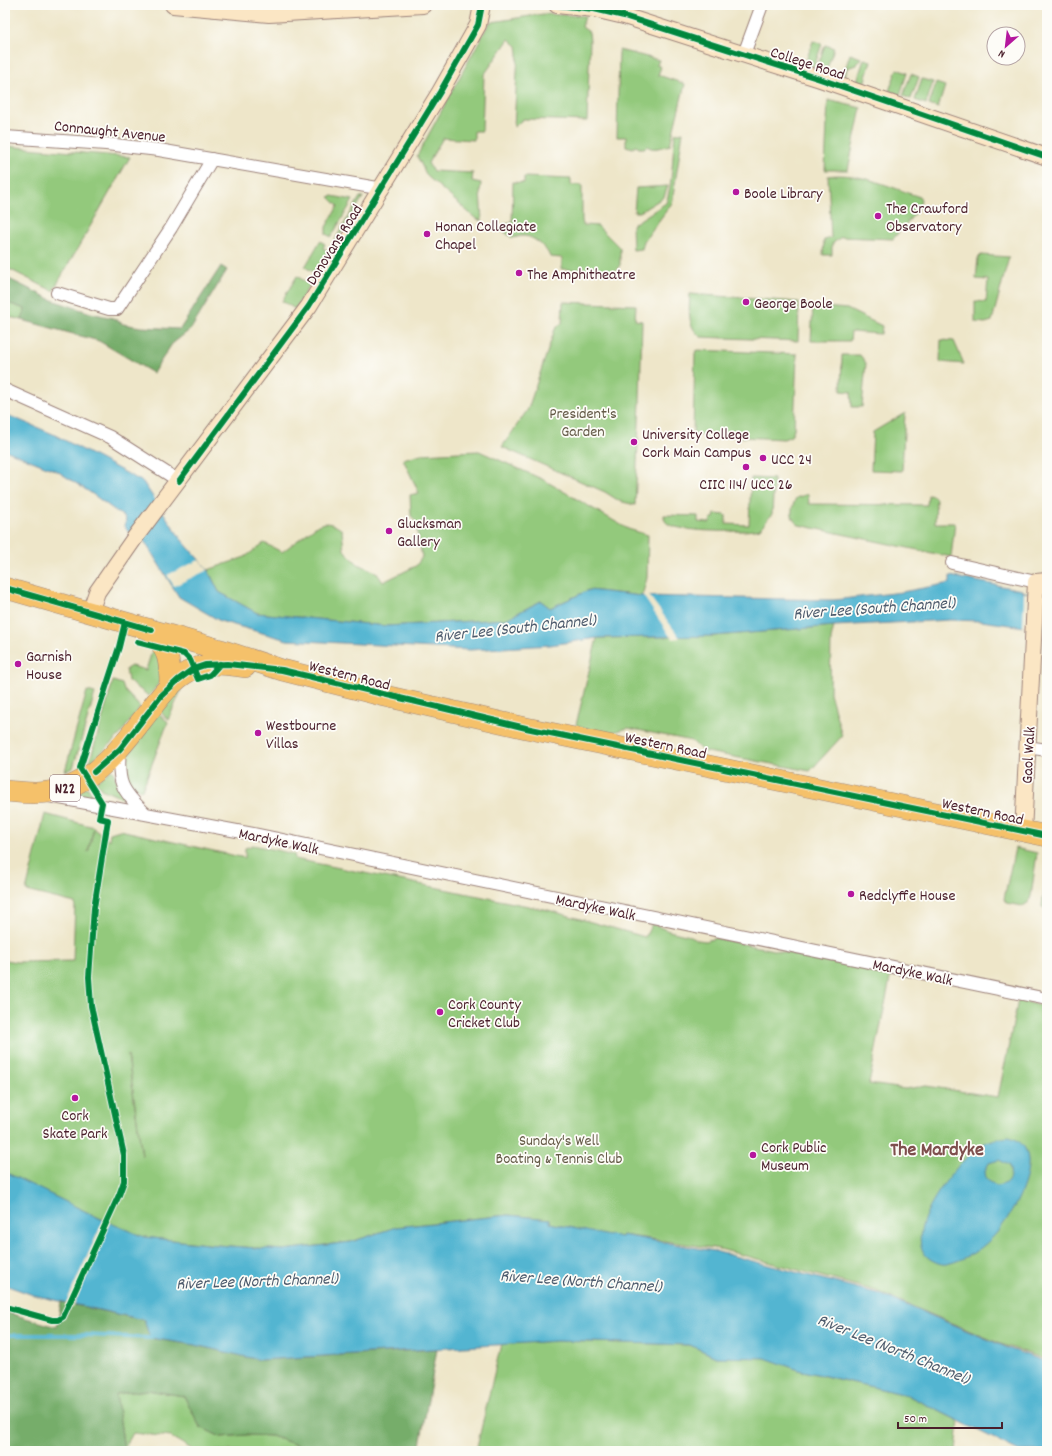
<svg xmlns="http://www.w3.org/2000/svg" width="1052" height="1456" viewBox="0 0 1052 1456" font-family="Dekko,sans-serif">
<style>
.green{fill:#93c97b;stroke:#6e7453;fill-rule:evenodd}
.forest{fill:#76ad6b;stroke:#60664b}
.water{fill:#52b5d1;stroke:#4e6a7e;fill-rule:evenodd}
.pier{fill:#eee6c9}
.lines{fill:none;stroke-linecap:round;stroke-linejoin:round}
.stream{stroke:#52b5d1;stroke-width:4}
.street-casing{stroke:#9c827a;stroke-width:14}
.secondary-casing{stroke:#9c827a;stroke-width:18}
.highway-casing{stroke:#9c827a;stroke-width:22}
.street{stroke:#fff;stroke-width:12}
.secondary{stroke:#fbe6c4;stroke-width:16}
.highway{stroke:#f5c16b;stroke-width:21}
.cycleway-casing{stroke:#fdfcf7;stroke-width:8}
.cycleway{stroke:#00873e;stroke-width:6}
.poi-dot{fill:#b5179e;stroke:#fdfcf7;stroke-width:1.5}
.labels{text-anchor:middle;stroke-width:3.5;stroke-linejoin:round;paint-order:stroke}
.shield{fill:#fdfcf7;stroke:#806168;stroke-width:1}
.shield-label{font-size:15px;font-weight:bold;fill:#4a1f2b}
.street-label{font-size:16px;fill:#4a1f2b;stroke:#fdfcf7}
.poi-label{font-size:16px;fill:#4a1f2b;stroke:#fdfcf7;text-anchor:start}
.park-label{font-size:16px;fill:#645a47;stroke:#fdfcf7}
.water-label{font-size:17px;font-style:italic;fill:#4d5b6d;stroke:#fdfcf7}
.district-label{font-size:20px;font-weight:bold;fill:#7e4f4d;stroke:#fdfcf7}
</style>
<rect width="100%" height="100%" fill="#fdfcf7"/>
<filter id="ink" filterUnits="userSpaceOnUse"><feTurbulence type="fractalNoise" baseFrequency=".025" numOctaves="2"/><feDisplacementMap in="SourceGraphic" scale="8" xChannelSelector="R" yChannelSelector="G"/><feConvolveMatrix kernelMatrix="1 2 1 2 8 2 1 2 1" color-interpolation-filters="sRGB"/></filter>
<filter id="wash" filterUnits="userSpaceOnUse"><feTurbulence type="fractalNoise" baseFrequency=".012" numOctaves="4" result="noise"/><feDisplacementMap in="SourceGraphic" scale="16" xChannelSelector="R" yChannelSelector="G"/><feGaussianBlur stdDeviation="0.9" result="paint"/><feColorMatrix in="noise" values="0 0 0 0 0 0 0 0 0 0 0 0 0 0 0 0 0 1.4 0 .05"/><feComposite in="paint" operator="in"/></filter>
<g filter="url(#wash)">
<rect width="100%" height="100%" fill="#eee6c9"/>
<path class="green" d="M543 14 585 16 582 27 589 32 590 41 587 121 523 119 514 127 518 53 517 46 509 39 484 75 482 131H474V140L443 138 428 163 433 171 473 173 472 181 481 183 480 191 482 221 475 218 427 176 417 156 488 25 492 22Z
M813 41 822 44 814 67 805 64Z
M825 45 834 48 826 71 817 68Z
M619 50 659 60 657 65 661 67 658 75 685 84 670 145C663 147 653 151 647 146L644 148H639L636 146 633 148 626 146V137H617Z
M850 54 861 58 856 65 847 68 845 77 843 76Z
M864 59 871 61 864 84 857 81Z
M897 69 907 73 900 95 889 91Z
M911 74 919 77 911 99 903 96Z
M922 79 933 82 926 104 915 100Z
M936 83 945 86 938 108 929 105Z
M828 100 861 108 848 170H825Z
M683 132 672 203 644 241 642 249 633 250 632 225 666 203C673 181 672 158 675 134Z
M5 146 130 157 53 291 5 267Z
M828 176C858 171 892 188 920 197L921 201 917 211 893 239 841 237 832 244V255H823L824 240 831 238Z
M524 177 571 179V185H582V220L583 225 598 226 620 248V265L615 272 562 269V258L550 257C547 248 533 235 522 236 519 236 516 238 512 238L501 229 505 224 512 223 513 182 524 183Z
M668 186 664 197 640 212H634L636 188Z
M332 196 353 200 331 237 326 234V227L338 206 329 197Z
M360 197H363L335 244 333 243Z
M320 241 325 244 323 248 330 252 317 274 305 267Z
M981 255 1009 257 992 321 985 323 975 322V301L986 302 988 280 976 279 978 258Z
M297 276 310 285 295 309 282 301Z
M690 294 799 302 798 341 701 337C687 327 689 310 690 294Z
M5 302 25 309 22 320 5 316Z
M563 302 636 305 635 320 642 321 640 402 635 505 619 501 605 492 502 447 528 409 555 329 562 323Z
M813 306 847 309 882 326 881 334 851 332 850 341H811Z
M941 340 954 341 964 364 940 362Z
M697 350 797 354 794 429 791 436 784 439 697 435 693 434 695 353Z
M842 355H860L866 363 862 407H852L851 392 841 391Z
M905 413 902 471 871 470 873 432Z
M479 451 544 480 628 529 648 535 647 578 642 596 589 590 550 608 541 601 506 619 387 626 257 613 219 592 208 570 245 557 264 543 282 552 318 525C328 521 334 524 342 530L344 550 358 564 376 572 383 582 416 566 422 557 415 520 411 516 410 495 419 493 403 459 421 454Z
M751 478 774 479 772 514 760 529C746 533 683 532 670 525 665 523 664 519 664 515L698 516V522L710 523 711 518H714L715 514 726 515V524L749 525Z
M808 494 809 504 927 505 928 495 934 496 936 499 935 523H955L951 557 799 525C789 519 791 508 796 498Z
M834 626 831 639 830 693 842 736 810 771 702 751 692 741 628 728 607 734 576 725 597 638 713 636Z
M152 651 160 653V682L149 696 128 681 126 669 131 666 146 670Z
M113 681 122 684 124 690 140 707 120 735 89 764Z
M179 688 181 691 168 720 160 711Z
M87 691 95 693 73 768 65 771Z
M158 713 168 722 142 790 134 787 131 791 124 773 126 758Z
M112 769 124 797 122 798 101 789 96 782Z
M87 787 97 801 81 798 74 794Z
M45 814 94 827 88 852 94 828 109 840 110 833 120 830 245 858V848L253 845 294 854 295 859 548 910 645 937 652 924 669 931 690 936 698 940 706 941 715 938 891 974 869 1084 905 1089 926 1086 998 1097 1018 1000 1047 1007V1360L1001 1344 876 1291 720 1249 622 1235 621 1237 609 1235V1237L550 1223V1219L508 1215 396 1227 351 1242 283 1250 216 1245 144 1237 118 1227 11 1176 5 1172V960L17 962 73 961 75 903 26 891ZM128 1055V1056L142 1156Z
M1015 848 1037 853 1031 896 1029 902 1023 906 1006 903 1004 899Z
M1047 875V909L1042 907V905Z
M557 1341 690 1345 716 1357H765L799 1370 907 1395 959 1421 956 1451H476L501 1344Z
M147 1390 184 1396 200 1427 221 1437 246 1435 272 1436 313 1451H195L171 1437 133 1433 124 1449 116 1394Z"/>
<path class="forest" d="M221 266 227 270 191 329 172 344 153 373 99 341 22 320 25 309 5 302V277L52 300 91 313 113 318 123 324 141 327 180 329Z
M61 1302 144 1320 150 1338 195 1345 260 1360 437 1349 419 1451H313L272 1436 246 1435 221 1437 200 1427 184 1396 147 1390 116 1394 124 1449 123 1451H5V1312L57 1327Z"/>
<path class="water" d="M5 414 53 434 143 482 181 539 208 570 219 592 257 613 387 626 506 619 541 601 550 608 589 590 642 596 834 600 902 592 950 583V576L1022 590V592L1047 593V630L981 621 950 620 834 626 713 636 597 638 550 645 470 650 287 640 220 621 179 597 145 542 128 531 124 526 126 521 124 517 91 493 57 471 5 450Z
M1009 1137C1052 1148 1012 1219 991 1239 979 1251 964 1260 947 1264 941 1265 935 1262 930 1259 896 1235 960 1156 985 1143 993 1139 1001 1138 1009 1137ZM999 1160 1009 1165C1013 1177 1008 1185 996 1186L986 1179 985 1171 989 1163Z
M5 1172 103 1220 144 1237 216 1245 283 1250 351 1242 396 1227 508 1215 550 1219V1223L609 1236V1235L621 1237 622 1235 714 1251 880 1294 1013 1350 1047 1362V1451H1019L907 1395 799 1370 765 1358 716 1357 690 1345 557 1341 260 1360 195 1345 150 1338 144 1320 33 1295 5 1285Z"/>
<path class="pier" d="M199 560 208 570 174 586 167 575Z
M1024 593H1044L1042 628 1023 627Z
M642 594H648L680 638 672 639Z
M104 1219 110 1222 73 1307 65 1305Z"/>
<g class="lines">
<path class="stream" d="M5 1335H85L150 1338 153 1336"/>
</g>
</g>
<g filter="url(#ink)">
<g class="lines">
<g class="street-casing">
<path id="street" d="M744 54 762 5
M5 137 106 144 159 150 383 189
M57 293 109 309H117L171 228 212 159
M5 390 110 437 179 481
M952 563 1036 582
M1027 747 1047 750
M120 749C117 782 121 790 145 813
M49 796 253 834 1047 999"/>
</g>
<g class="secondary-casing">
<path id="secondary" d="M173 5 269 14 423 5
M557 5 594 9 624 16 820 79 1047 157
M90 612 97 592 136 536 309 306 440 92 478 25 482 5
M1023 832 1036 582 1047 581"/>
</g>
<g class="highway-casing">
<path id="highway" d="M5 588 221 650 282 670 385 696 526 728 1047 836
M152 630C169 654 170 658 170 687
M5 791C25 793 46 795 66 788 103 775 127 739 150 710 161 695 176 676 194 669 211 662 228 664 245 667"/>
</g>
<use href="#street" class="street"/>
<use href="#secondary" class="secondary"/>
<use href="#highway" class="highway"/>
<g class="cycleway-casing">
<path id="cycleway" d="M557 5 594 9 624 16 820 79 1047 157
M179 481 309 306 440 92 478 25 482 5
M5 588 152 630
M137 642 184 654 190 660 198 679 210 675 220 664
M94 772 120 749 161 696 178 680 193 669 205 665 228 664 282 670 526 728 1047 836
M5 1307 52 1320H58L63 1317 119 1195 124 1181V1155L91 1006 89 977 94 908 108 820 99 818 102 803 80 768 119 647 125 622"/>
</g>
<use href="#cycleway" class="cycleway"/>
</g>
</g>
<g class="poi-dot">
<circle cx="736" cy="192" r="4"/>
<circle cx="878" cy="216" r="4"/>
<circle cx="427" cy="234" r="4"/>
<circle cx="519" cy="273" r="4"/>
<circle cx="746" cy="302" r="4"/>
<circle cx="634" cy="442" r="4"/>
<circle cx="763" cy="458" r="4"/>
<circle cx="746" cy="467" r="4"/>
<circle cx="389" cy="531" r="4"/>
<circle cx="18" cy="664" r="4"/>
<circle cx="258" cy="733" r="4"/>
<circle cx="851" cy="894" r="4"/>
<circle cx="440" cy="1012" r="4"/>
<circle cx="75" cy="1098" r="4"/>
<circle cx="753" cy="1155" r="4"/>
</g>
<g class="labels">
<rect class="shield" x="50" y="775" width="30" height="26" rx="3"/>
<g class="shield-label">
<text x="65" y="793">N22</text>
</g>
<g class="street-label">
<text transform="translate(808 62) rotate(18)" y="6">College Road</text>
<text transform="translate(110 130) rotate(6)" y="6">Connaught Avenue</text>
<text transform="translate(333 244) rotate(-58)" y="6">Donovans Road</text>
<text transform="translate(350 674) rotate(14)" y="6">Western Road</text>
<text transform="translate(666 744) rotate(12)" y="6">Western Road</text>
<text transform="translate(1027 755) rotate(-87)" y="6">Gaol Walk</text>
<text transform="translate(983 810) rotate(12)" y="6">Western Road</text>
<text transform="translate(279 840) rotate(12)" y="6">Mardyke Walk</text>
<text transform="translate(596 906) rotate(12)" y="6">Mardyke Walk</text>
<text transform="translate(913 971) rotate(12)" y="6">Mardyke Walk</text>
</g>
<g class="poi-label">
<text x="744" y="198">Boole Library</text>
<text x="886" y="213">The Crawford<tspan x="886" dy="18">Observatory</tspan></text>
<text x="435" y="231">Honan Collegiate<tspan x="435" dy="18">Chapel</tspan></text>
<text x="527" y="279">The Amphitheatre</text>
<text x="754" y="308">George Boole</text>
<text x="642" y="439">University College<tspan x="642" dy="18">Cork Main Campus</tspan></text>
<text x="771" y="464">UCC 24</text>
<text x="746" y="489" text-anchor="middle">CIIC 114/ UCC 26</text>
<text x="397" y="528">Glucksman<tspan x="397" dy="18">Gallery</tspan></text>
<text x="26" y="661">Garnish<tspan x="26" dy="18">House</tspan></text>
<text x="266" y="730">Westbourne<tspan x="266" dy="18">Villas</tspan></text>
<text x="859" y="900">Redclyffe House</text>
<text x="448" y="1009">Cork County<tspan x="448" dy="18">Cricket Club</tspan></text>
<text x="75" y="1120" text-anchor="middle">Cork<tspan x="75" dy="18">Skate Park</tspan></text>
<text x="761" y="1152">Cork Public<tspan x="761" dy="18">Museum</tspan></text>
</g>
<g class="park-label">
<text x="583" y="418">President's<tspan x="583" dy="18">Garden</tspan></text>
<text x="559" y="1145">Sunday's Well<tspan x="559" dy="18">Boating &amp; Tennis Club</tspan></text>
</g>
<g class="water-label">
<text transform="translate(874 607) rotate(-4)" y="6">River Lee (South Channel)</text>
<text transform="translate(515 627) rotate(-6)" y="6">River Lee (South Channel)</text>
<text transform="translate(257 1280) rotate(-2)" y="6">River Lee (North Channel)</text>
<text transform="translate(581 1280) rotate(4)" y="6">River Lee (North Channel)</text>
<text transform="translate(894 1348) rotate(22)" y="6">River Lee (North Channel)</text>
</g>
<g class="district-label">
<text x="937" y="1155">The Mardyke</text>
</g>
</g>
<rect width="1052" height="1456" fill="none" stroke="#fdfcf7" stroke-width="20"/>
<g transform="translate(1006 46) rotate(208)"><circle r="19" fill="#fdfcf7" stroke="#b5a4a5"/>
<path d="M0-3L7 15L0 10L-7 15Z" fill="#b5179e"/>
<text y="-6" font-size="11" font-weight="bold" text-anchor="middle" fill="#4a1f2b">N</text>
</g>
<path d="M898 1422v6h104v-6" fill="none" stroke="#4a1f2b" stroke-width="2"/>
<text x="904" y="1422" font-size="12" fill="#4a1f2b" stroke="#fdfcf7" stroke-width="3" paint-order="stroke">50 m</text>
</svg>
